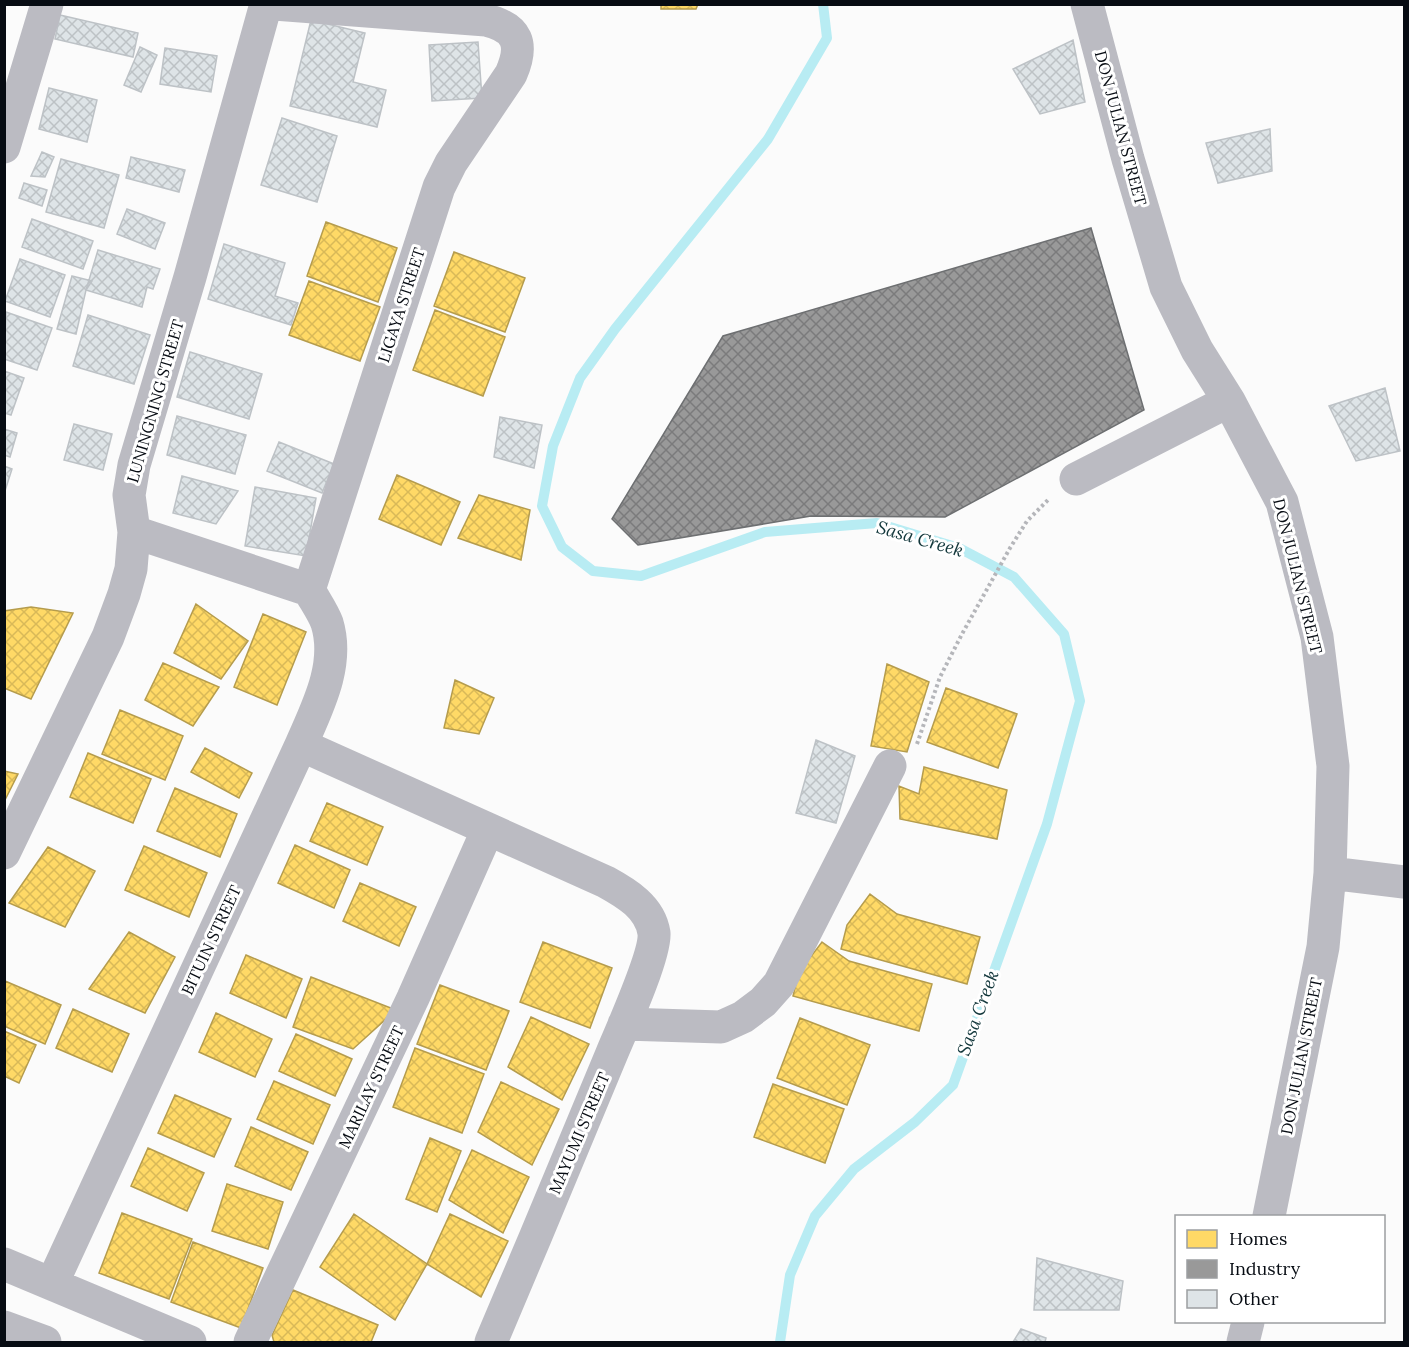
<svg xmlns="http://www.w3.org/2000/svg" width="1409" height="1347" viewBox="0 0 1409 1347" font-family="Lora,serif">
<style>
.homes{fill:url(#homes-cross-hatch);stroke:#b59c4d;stroke-width:1.5}
.industry{fill:url(#industry-cross-hatch);stroke:#6d6f71;stroke-width:1.5}
.lines{fill:none;stroke-linecap:round;stroke-linejoin:round}
.stream{stroke:#b8ecf3;stroke-width:10}
.building{fill:url(#building-cross-hatch);stroke:#bdc2c6;stroke-width:1.5}
.path{stroke:#b5b6ba;stroke-width:4;stroke-dasharray:3 3;stroke-linecap:butt}
.minor{stroke:#bbbbc2;stroke-width:33}
.labels{text-anchor:middle;stroke-width:6;stroke-linejoin:round;paint-order:stroke}
.street-label{font-size:16px;fill:#070c13;stroke:#fff}
.water-label{font-size:18px;font-style:italic;fill:#11363a;stroke:#fff}
</style>
<defs>
<pattern id="homes-cross-hatch" width="8" height="8" patternUnits="userSpaceOnUse" patternTransform="scale(1.5)"><rect width="8" height="8" fill="#ffd966"/><path d="M0 0l8 8M0 8l8-8" fill="none" stroke="#d9b958"/></pattern>
<pattern id="industry-cross-hatch" width="8" height="8" patternUnits="userSpaceOnUse" patternTransform="scale(1.5)"><rect width="8" height="8" fill="#999"/><path d="M0 0l8 8M0 8l8-8" fill="none" stroke="#7b7b7c"/></pattern>
<pattern id="building-cross-hatch" width="8" height="8" patternUnits="userSpaceOnUse" patternTransform="scale(1.5)"><rect width="8" height="8" fill="#dee4e7"/><path d="M0 0l8 8M0 8l8-8" fill="none" stroke="#bdc2c5"/></pattern>
</defs>
<rect width="100%" height="100%" fill="#fbfbfb"/>
<path class="homes" d="M661 4H698L696 9H661Z
M326 222 397 248 378 302 307 276Z
M454 252 525 278 505 332 434 306Z
M309 281 380 307 360 361 289 335Z
M435 310 505 337 483 396 413 370Z
M397 475 460 502 441 545 379 519Z
M479 495 530 510 521 560 458 538Z
M196 604 248 641 221 679 174 653Z
M31 607 73 613 31 699 4 688V611Z
M263 614 306 632 277 705 234 687Z
M163 663 219 687 193 726 145 700Z
M887 664 929 682 907 752 871 746Z
M455 680 494 698 479 734 444 728Z
M946 688 1017 714 998 768 927 742Z
M120 710 183 736 165 780 102 754Z
M205 748 252 773 239 798 191 772Z
M88 753 151 779 133 823 70 797Z
M924 767 1007 790 997 839 900 819 899 786 919 794Z
M4 771 18 774 4 802Z
M175 788 237 814 220 857 157 831Z
M327 803 383 827 367 865 310 841Z
M295 845 350 870 334 908 278 883Z
M144 846 207 873 189 917 125 890Z
M48 847 95 871 65 927 9 903Z
M360 883 416 907 399 946 343 921Z
M870 894 897 914 980 937 967 984 841 949 847 925Z
M129 932 175 957 145 1013 89 989Z
M543 942 612 968 590 1028 520 1002Z
M822 942 849 961 932 984 919 1031 793 996 799 972Z
M246 955 302 979 286 1018 230 993Z
M311 977 396 1010 353 1049 293 1027Z
M5 981 61 1005 45 1044 4 1026Z
M440 985 509 1011 486 1070 417 1044Z
M73 1009 129 1034 112 1072 56 1048Z
M216 1013 272 1039 255 1077 199 1052Z
M531 1017 589 1044 562 1100 508 1067Z
M800 1018 870 1045 847 1105 777 1078Z
M4 1031 36 1045 19 1083 4 1076Z
M296 1034 352 1059 335 1096 279 1071Z
M415 1048 484 1074 462 1133 393 1107Z
M274 1081 330 1105 313 1144 257 1119Z
M501 1082 559 1109 532 1165 478 1132Z
M773 1084 844 1109 825 1163 754 1137Z
M175 1095 231 1119 214 1157 158 1133Z
M251 1127 308 1152 291 1190 235 1166Z
M430 1138 461 1151 437 1212 406 1199Z
M148 1148 204 1173 187 1211 131 1186Z
M472 1150 529 1177 503 1233 449 1200Z
M227 1184 283 1202 268 1249 212 1231Z
M122 1213 192 1239 169 1299 99 1273Z
M354 1214 427 1264 395 1320 320 1267Z
M450 1214 508 1241 481 1297 427 1264Z
M193 1242 263 1268 241 1328 171 1302Z
M293 1290 378 1325 371 1342H274L272 1335Z"/>
<path class="industry" d="M1091 228 1144 410 945 517 811 516 638 545 612 519 723 336Z"/>
<g class="lines">
<path class="stream" d="M780 1342 790 1275 815 1216 854 1169 915 1122 953 1085 1047 824 1080 701 1064 634 1014 577 959 548 877 523 765 532 641 576 593 571 562 547 542 506 553 446 580 378 615 329 768 139 827 38 823 4"/>
</g>
<path class="building" d="M60 15 138 33 133 57 55 39Z
M311 20 365 33 353 82 386 90 377 127 290 106Z
M1073 40 1085 102 1040 114 1013 69Z
M478 42 482 98 432 101 429 45Z
M140 47 157 55 141 92 124 85Z
M165 48 217 56 211 92 160 84Z
M49 88 97 100 87 142 39 129Z
M282 118 337 136 317 202 261 185Z
M1270 129 1272 171 1218 183 1206 143Z
M42 152 54 157 45 177 31 176Z
M131 157 185 170 179 192 126 178Z
M61 159 119 175 104 228 46 212Z
M24 183 47 190 42 206 19 198Z
M127 209 165 223 155 249 117 234Z
M32 219 93 241 83 269 22 247Z
M224 244 285 263 275 296 298 303 291 325 208 299Z
M98 250 160 269 153 289 147 287 142 307 86 290Z
M20 259 65 275 50 317 5 301Z
M72 276 92 281 86 290 76 334 57 329Z
M6 312 52 328 37 370 4 359Z
M88 315 150 335 134 384 73 366Z
M190 352 262 374 249 419 177 397Z
M4 371 24 378 11 415 4 413Z
M1385 388 1400 451 1356 461 1329 406Z
M177 416 246 435 235 474 167 455Z
M500 417 542 425 534 468 494 457Z
M74 424 112 434 103 470 64 460Z
M4 429 17 433 10 457 4 455Z
M279 442 334 464 322 493 267 471Z
M4 466 12 469 4 494Z
M182 476 238 491 216 524 173 513Z
M255 487 316 498 306 556 245 546Z
M816 740 855 756 836 823 796 813Z
M1037 1258 1123 1281 1119 1310H1034Z
M1021 1329 1046 1338 1045 1342H1013Z"/>
<g class="lines">
<path class="path" d="M917 744 940 677 962 634 1010 548 1027 521 1049 499"/>
<path class="minor" d="M274 4 486 20C518 28 524 44 511 74L451 163 439 187 309 590
M1087 4 1128 159 1166 287 1197 350 1229 401 1282 502 1317 637 1333 766 1330 873 1323 947 1269 1216
M4 147 47 4
M1076 479 1229 401
M134 532 309 590
M301 745 606 882C626 893 650 907 654 933 656 954 622 1029 612 1053 572 1149 532 1246 491 1342
M4 853 108 637 124 594 131 569 134 532 129 495 134 465 190 277 266 4
M1330 873 1404 882
M624 1024 721 1027 743 1017 763 1002 779 984 890 766
M4 1264 190 1342
M52 1284 301 745C317 708 340 665 327 623 323 612 315 601 309 590
M4 1327 45 1342
M250 1342 413 998 488 829
M1243 1342 1248 1322"/>
</g>
<g class="labels">
<g class="street-label">
<text transform="translate(1121 128) rotate(75)" y="6">DON JULIAN STREET</text>
<text transform="translate(401 305) rotate(-72)" y="6">LIGAYA STREET</text>
<text transform="translate(155 401) rotate(-74)" y="6">LUNINGNING STREET</text>
<text transform="translate(1298 576) rotate(76)" y="6">DON JULIAN STREET</text>
<text transform="translate(211 940) rotate(-65)" y="6">BITUIN STREET</text>
<text transform="translate(1301 1056) rotate(-79)" y="6">DON JULIAN STREET</text>
<text transform="translate(371 1087) rotate(-65)" y="6">MARILAY STREET</text>
<text transform="translate(579 1133) rotate(-67)" y="6">MAYUMI STREET</text>
</g>
<g class="water-label">
<text transform="translate(920 539) rotate(16)" y="6">Sasa Creek</text>
<text transform="translate(978 1013) rotate(-70)" y="6">Sasa Creek</text>
</g>
</g>
<rect width="1409" height="1347" fill="none" stroke="#070c13" stroke-width="12"/>
<rect x="1175" y="1215" width="210" height="108" fill="#ffffff" stroke="#9c9ea1" stroke-width="1.5"/>
<rect x="1187" y="1230" width="30" height="18" fill="#ffd966" stroke="#9c9ea1" stroke-width="1.5"/>
<text x="1229" y="1245" font-size="18" fill="#070c13">Homes</text>
<rect x="1187" y="1260" width="30" height="18" fill="#999999" stroke="#9c9ea1" stroke-width="1.5"/>
<text x="1229" y="1275" font-size="18" fill="#070c13">Industry</text>
<rect x="1187" y="1290" width="30" height="18" fill="#dee4e7" stroke="#9c9ea1" stroke-width="1.5"/>
<text x="1229" y="1305" font-size="18" fill="#070c13">Other</text>
</svg>
